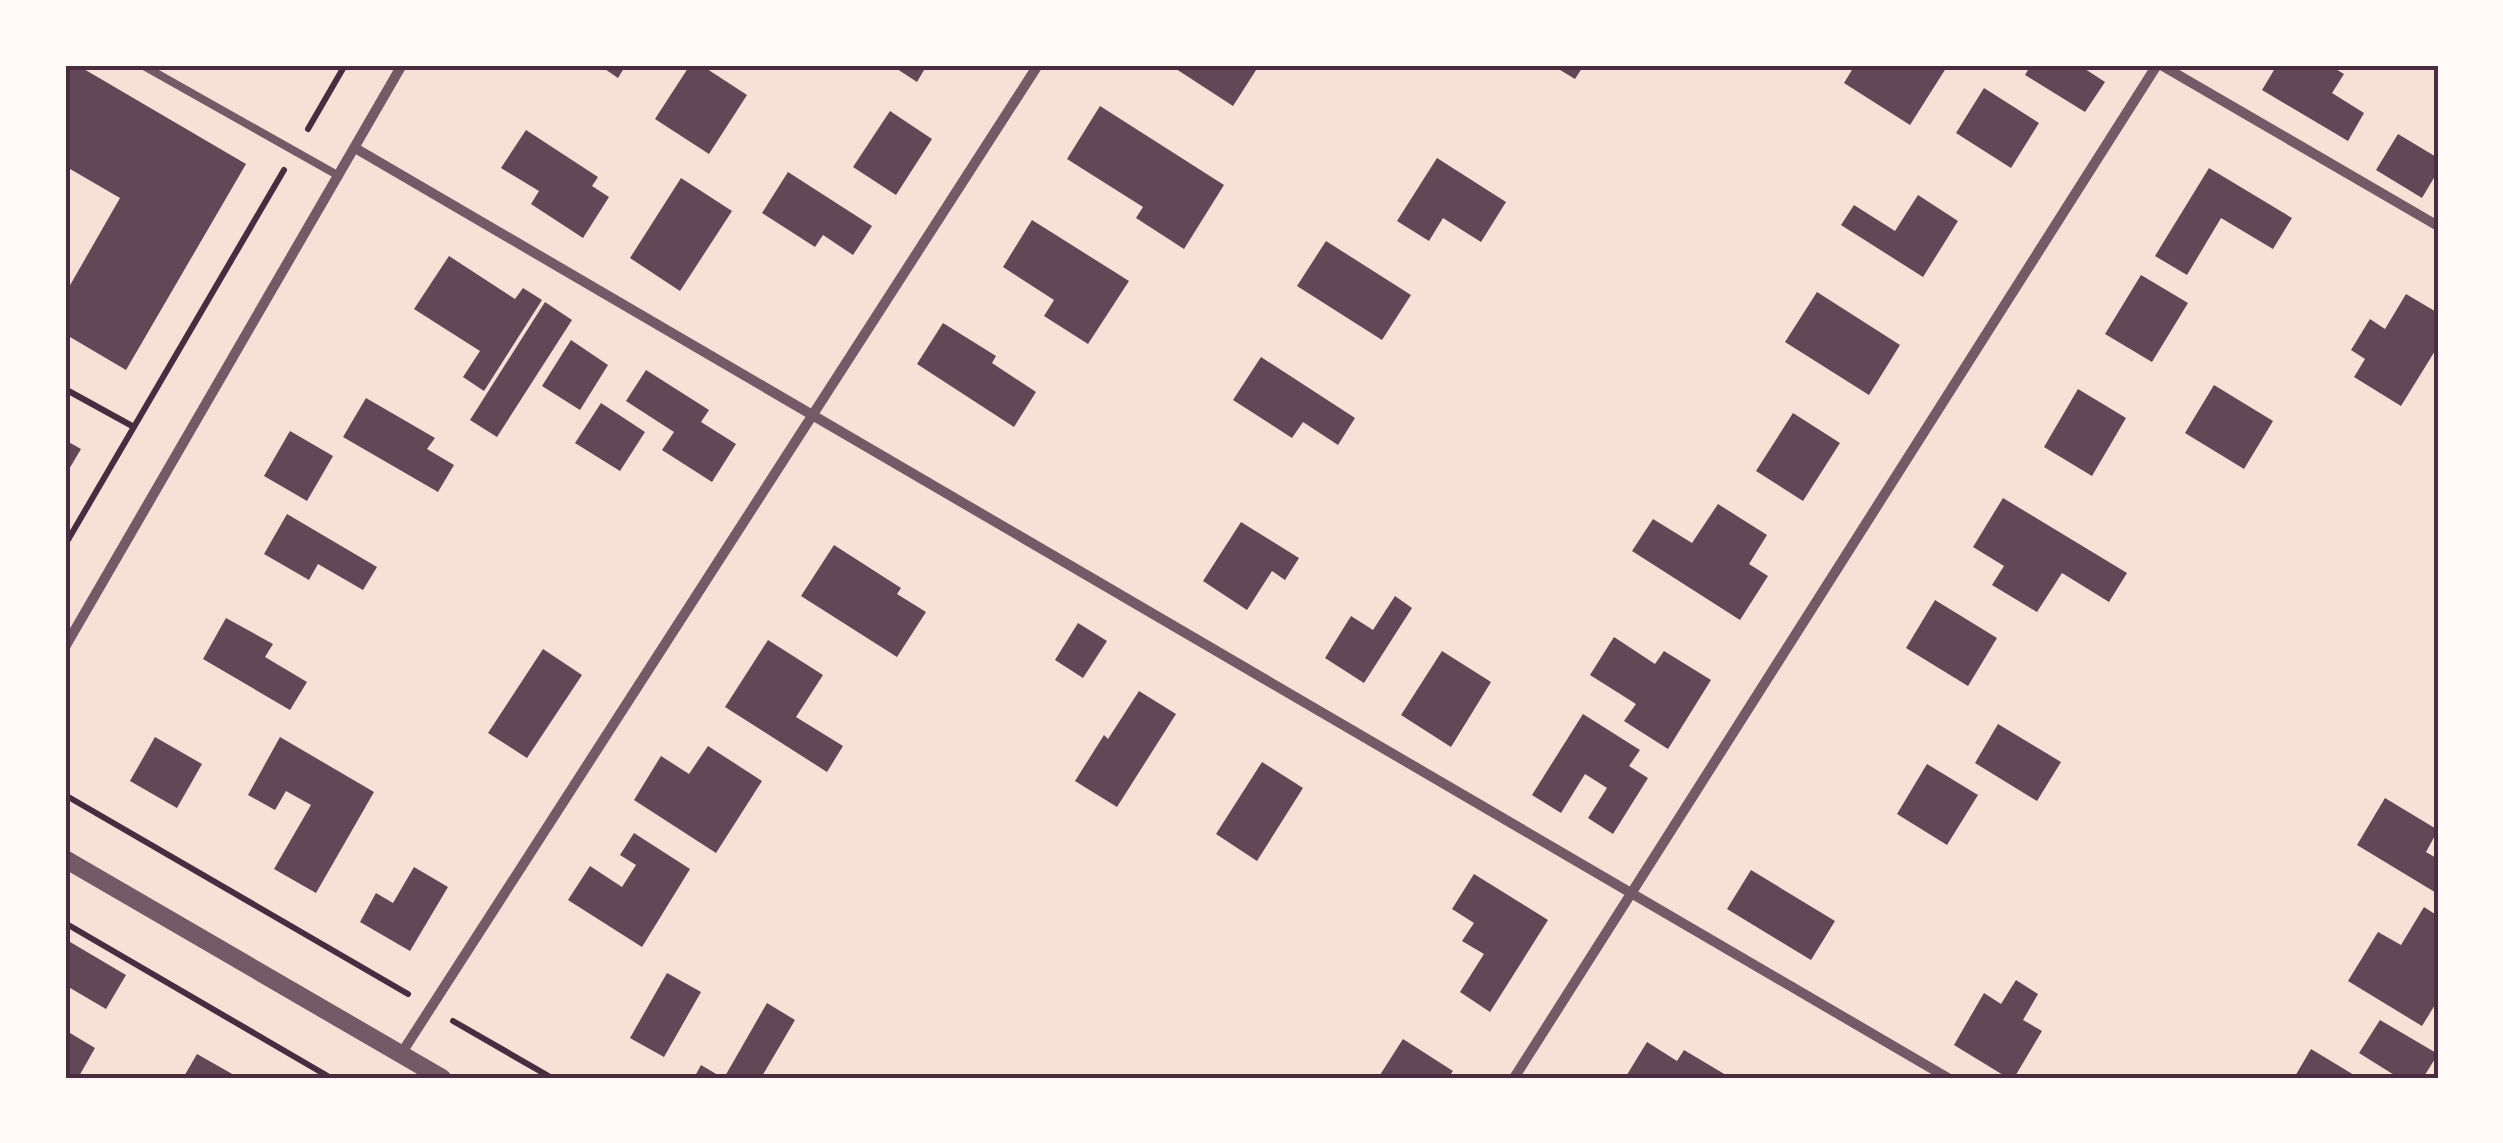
<svg xmlns="http://www.w3.org/2000/svg" width="2503" height="1143" viewBox="0 0 2503 1143" font-family="'Exo 2',sans-serif">
<style>
.building{fill:#644757}
.lines{fill:none;stroke-linecap:round;stroke-linejoin:round}
.path{stroke:#4a2c40;stroke-width:6}
.service{stroke:#755966;stroke-width:8}
.minor{stroke:#755966;stroke-width:10}
.tertiary{stroke:#755966;stroke-width:18}
.neatline{fill:none;stroke:#4a2c40;stroke-width:4}
</style>
<rect width="100%" height="100%" fill="#f7e1d7"/>
<path class="building" d="M65 65H77L246 164 126 370 65 334V294L120 198 65 166Z
M599 65H626L618 78Z
M690 65H701L747 95 709 154 655 119Z
M891 65H927L917 82Z
M1170 65H1256L1258 67 1233 106Z
M1552 65H1584L1575 79Z
M1855 65H1948L1910 125 1844 83Z
M2031 65H2079L2105 82 2085 112 2025 75Z
M2277 65H2329L2344 74 2332 93 2364 113 2348 141 2262 90Z
M1984 88 2039 123 2011 168 1956 133Z
M1100 106 1224 185 1184 249 1136 218 1143 207 1067 159Z
M890 111 932 139 896 195 853 167Z
M526 130 598 177 592 186 609 197 583 238 531 204 539 191 501 168Z
M2398 134 2438 158V171L2422 198 2376 170Z
M1437 158 1506 202 1481 242 1443 218 1429 241 1397 221Z
M2209 168 2292 218 2273 249 2221 218 2187 275 2155 256Z
M788 172 872 226 853 255 823 235 815 247 762 213Z
M681 178 732 211 680 291 630 258Z
M1918 195 1958 221 1923 277 1841 225 1854 205 1895 231Z
M1032 220 1129 281 1088 344 1044 316 1054 300 1003 267Z
M1326 241 1411 295 1382 340 1297 286Z
M449 256 515 299 523 288 542 300 484 391 463 377 480 351 414 309Z
M2141 275 2188 303 2152 362 2105 334Z
M1817 292 1900 345 1869 395 1785 342Z
M2406 294 2438 313V346L2401 406 2354 377 2365 359 2351 350 2370 319 2385 329Z
M545 302 572 320 497 437 470 420Z
M943 323 996 356 992 363 1036 392 1014 427 917 364Z
M571 340 608 365 580 410 542 386Z
M1261 357 1355 418 1338 445 1303 422 1292 438 1233 400Z
M646 370 709 410 701 422 736 444 712 482 662 450 674 432 626 401Z
M2214 385 2273 421 2244 469 2185 433Z
M2078 389 2126 418 2092 476 2044 447Z
M366 398 435 438 427 449 454 465 438 492 343 437Z
M601 403 645 432 620 471 575 443Z
M1793 413 1840 443 1803 501 1756 471Z
M290 431 333 456 307 501 264 476Z
M65 440 81 449 65 476Z
M2003 498 2127 573 2109 602 2062 573 2037 612 1992 585 2004 566 1973 547Z
M1718 504 1767 535 1749 564 1768 576 1740 620 1632 551 1653 519 1692 543Z
M287 514 377 567 363 590 318 564 309 580 264 554Z
M1241 522 1299 558 1285 580 1272 571 1247 610 1203 581Z
M834 545 901 588 897 594 926 612 897 657 801 596Z
M1395 596 1412 608 1364 683 1325 658 1351 616 1373 630Z
M1935 600 1997 638 1968 686 1906 648Z
M226 618 273 644 265 657 307 682 290 710 203 659Z
M1078 623 1107 641 1083 678 1055 660Z
M1614 637 1655 664 1664 651 1711 680 1668 749 1624 721 1636 704 1590 675Z
M768 640 823 675 796 717 843 746 827 772 725 707Z
M543 649 582 675 527 758 488 733Z
M1442 651 1491 682 1451 747 1401 715Z
M1139 691 1176 714 1117 807 1075 781 1104 735 1108 739Z
M1583 714 1640 750 1629 766 1648 778 1613 834 1588 818 1607 788 1585 774 1561 813 1532 795Z
M1998 724 2061 762 2037 801 1975 763Z
M155 737 202 764 177 808 130 781Z
M280 737 374 792 316 893 274 869 311 805 286 791 275 810 248 795Z
M708 746 762 781 716 853 634 800 661 756 689 774Z
M1262 762 1303 788 1257 861 1216 834Z
M1927 764 1978 795 1947 845 1897 814Z
M2385 798 2438 830 2426 852 2438 859V894L2357 845Z
M634 833 690 869 642 947 568 900 590 866 622 887 636 865 620 855Z
M414 867 448 887 410 951 360 922 376 893 393 903Z
M1751 870 1835 921 1811 960 1727 909Z
M1474 874 1548 920 1490 1012 1460 992 1484 954 1462 941 1474 923 1452 909Z
M2424 907 2438 916V1000L2422 1026 2348 981 2378 932 2401 945Z
M65 939 126 975 106 1009 65 985Z
M667 973 701 992 664 1057 630 1038Z
M2016 980 2038 994 2023 1020 2042 1031 2014 1078H2008L1954 1045 1984 993 2001 1004Z
M767 1003 795 1020 761 1078H724Z
M2380 1020 2438 1054 2423 1078H2399L2359 1053Z
M65 1030 95 1048 78 1078H65Z
M1403 1039 1453 1071 1448 1078H1378Z
M1647 1042 1677 1061 1684 1050 1731 1078H1625Z
M2311 1049 2359 1078H2294Z
M197 1054 234 1075 232 1078H183Z
M701 1065 723 1078H694Z"/>
<g class="lines">
<path class="path" d="M308 129 345 65
M65 389 134 427
M65 545 284 170
M65 795 408 994
M65 923 331 1078
M453 1021 552 1078"/>
<path class="service" d="M142 65 339 176"/>
<path class="minor" d="M2161 65 2438 226
M355 148 1948 1078
M65 647 402 65
M401 1054 1038 65
M1514 1078 2157 65"/>
<path class="tertiary" d="M65 859 442 1078"/>
</g>
<rect width="2503" height="1143" fill="none" stroke="#fffaf5" stroke-width="135"/>
<rect x="68" y="68" width="2368" height="1008" class="neatline"/>
</svg>
